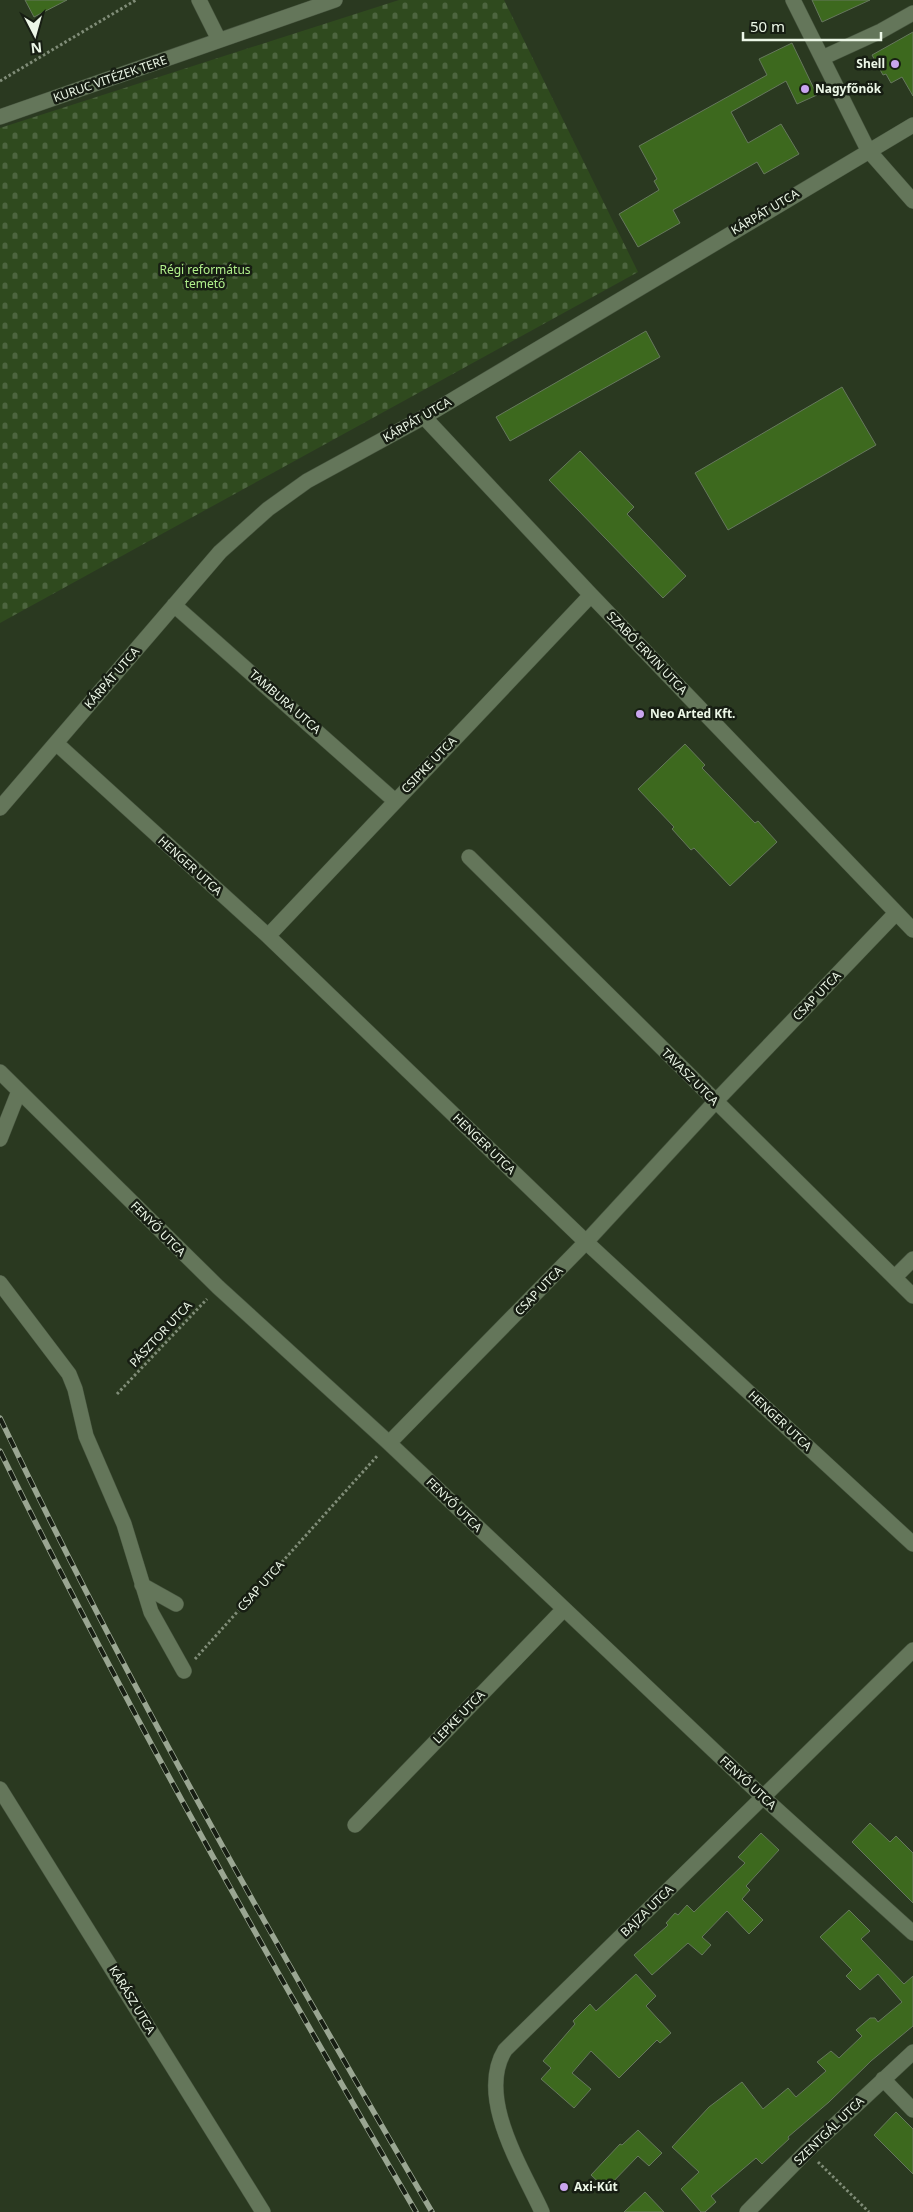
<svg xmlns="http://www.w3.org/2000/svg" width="913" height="2212" viewBox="0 0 913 2212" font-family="'Noto Sans',sans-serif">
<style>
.cemetery{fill:url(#cemetery-stones)}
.building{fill:#3d691e;stroke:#66785d}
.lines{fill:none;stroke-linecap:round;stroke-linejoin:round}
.minor-casing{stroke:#46543e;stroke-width:16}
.path{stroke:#808d78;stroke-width:3;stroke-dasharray:2.5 2.5;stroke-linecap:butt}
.minor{stroke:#64765a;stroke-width:15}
.rail-casing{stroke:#9aa692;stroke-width:5.5}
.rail{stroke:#171e13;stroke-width:4;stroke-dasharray:11;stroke-linecap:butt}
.poi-dot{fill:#c9a5ee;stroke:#171e13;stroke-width:2}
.labels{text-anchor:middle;stroke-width:5;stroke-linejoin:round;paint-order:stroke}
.poi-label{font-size:12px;font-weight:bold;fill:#ecf7e7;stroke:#171e13;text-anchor:start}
.street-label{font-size:12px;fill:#ecf7e7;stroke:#171e13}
.park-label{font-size:12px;fill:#b0ef8b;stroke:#171e13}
</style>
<defs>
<pattern id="cemetery-stones" width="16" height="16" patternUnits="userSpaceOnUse" patternTransform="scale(1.25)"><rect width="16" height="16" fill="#2f4a1e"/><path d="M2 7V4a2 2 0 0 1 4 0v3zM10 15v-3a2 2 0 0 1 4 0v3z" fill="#4d653f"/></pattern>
</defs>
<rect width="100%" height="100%" fill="#2a3920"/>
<path class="cemetery" d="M399 0H504L638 272 0 623V128Z"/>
<path class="building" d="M25 0H67L34 17Z
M812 0H870L822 22Z
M913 32V96L902 77 891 83 886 74 883 75 872 55Z
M792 43 817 95 797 104 786 81 731 112 748 143 781 124 799 154 764 174 757 162 673 210 680 223 638 247 619 214 659 190 654 181 657 179 639 146 767 75 759 59Z
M646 331 660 357 510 441 496 417Z
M842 387 876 445 728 530 695 473Z
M580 451 634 507 627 514 686 576 663 598 549 480Z
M685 744 705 765 702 768 755 823 758 821 777 842 730 886 694 848 691 850 672 829 674 827 638 789Z
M870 1823 890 1842 896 1836 913 1853V1903L852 1842Z
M761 1833 779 1850 746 1886 750 1890 742 1899 763 1920 749 1934 727 1911 702 1937 711 1945 702 1955 688 1943 652 1975 634 1955 666 1927 668 1925 666 1923 675 1913 678 1915 687 1905 694 1912 745 1863 738 1857Z
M849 1910 870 1931 861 1939 904 1984 913 1976V2026L871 2061 829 2102 788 2137 789 2139 762 2164 756 2158 711 2196 716 2202 705 2212H701L681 2189 699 2172 672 2147 709 2107 742 2082 763 2109 788 2088 796 2097 826 2071 817 2062 831 2051 839 2058 862 2036 856 2030 870 2018H875L878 2022 902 2002 878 1974 860 1990 846 1976 852 1970 820 1937Z
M636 1974 656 1996 646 2006 671 2033 660 2043 657 2040 619 2078 591 2051 572 2073 591 2089 574 2108 541 2079 551 2068 543 2061 575 2024 573 2021 590 2004 596 2011Z
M896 2112 913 2129V2174L874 2135Z
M638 2130 662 2153 649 2166 638 2156 606 2189 591 2175 620 2144 622 2145Z
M645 2192 664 2212H624Z"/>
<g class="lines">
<g class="minor-casing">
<path id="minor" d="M199 0 219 40
M793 0 868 150 913 201
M822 58 881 31 913 13
M0 117 335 0
M424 417 591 595 913 930
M174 605 395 801
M56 743 268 936 586 1242 913 1544
M0 808 220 552 268 509 307 481 424 417 913 125
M469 857 913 1296
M268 936 591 595
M0 1072 218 1287 389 1443 764 1798 913 1933
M0 1139 19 1091
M895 1277 913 1259
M0 1283 69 1374 75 1389 86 1436 124 1524 151 1612 184 1671
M389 1443 586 1242 715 1102 896 913
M142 1585 176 1604
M0 1789 263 2212
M355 1825 563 1610
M883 2079 913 2110
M542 2212C522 2168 476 2097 505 2050L913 1650
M747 2212 807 2151 913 2052"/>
</g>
<path class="path" d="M0 81 136 0
M117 1394 207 1299
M195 1659 378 1455
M818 2162 869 2212"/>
<use href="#minor" class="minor"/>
<g class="rail-casing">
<path id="rail" d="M0 1418C130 1690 280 1952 432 2212
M0 1451C127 1710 270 1962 416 2212"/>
</g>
<use href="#rail" class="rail"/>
</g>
<g class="poi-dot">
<circle cx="895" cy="64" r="5"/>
<circle cx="805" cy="89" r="5"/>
<circle cx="640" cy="714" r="5"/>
<circle cx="564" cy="2187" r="5"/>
</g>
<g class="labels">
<g class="poi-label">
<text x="885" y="68" text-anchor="end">Shell</text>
<text x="815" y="93">Nagyfőnök</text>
<text x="650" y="718">Neo Arted Kft.</text>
<text x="574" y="2191">Axi-Kút</text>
</g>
<g class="street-label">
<text transform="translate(110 79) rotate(-19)" y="4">KURUC VITÉZEK TERE</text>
<text transform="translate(765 212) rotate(-31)" y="4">KÁRPÁT UTCA</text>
<text transform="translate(417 420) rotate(-30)" y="4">KÁRPÁT UTCA</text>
<text transform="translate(647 653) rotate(46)" y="4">SZABÓ ERVIN UTCA</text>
<text transform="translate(112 678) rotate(-49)" y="4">KÁRPÁT UTCA</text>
<text transform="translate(285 702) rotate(41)" y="4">TAMBURA UTCA</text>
<text transform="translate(429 765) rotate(-46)" y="4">CSIPKE UTCA</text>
<text transform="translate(190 866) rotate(42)" y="4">HENGER UTCA</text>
<text transform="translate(817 996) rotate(-46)" y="4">CSAP UTCA</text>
<text transform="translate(690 1077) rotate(45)" y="4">TAVASZ UTCA</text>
<text transform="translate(484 1144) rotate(44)" y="4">HENGER UTCA</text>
<text transform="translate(158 1229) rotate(45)" y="4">FENYŐ UTCA</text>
<text transform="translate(539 1291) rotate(-46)" y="4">CSAP UTCA</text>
<text transform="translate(161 1334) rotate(-47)" y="4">PÁSZTOR UTCA</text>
<text transform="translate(780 1421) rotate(43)" y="4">HENGER UTCA</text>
<text transform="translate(454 1505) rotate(44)" y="4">FENYŐ UTCA</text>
<text transform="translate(261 1586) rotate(-48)" y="4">CSAP UTCA</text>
<text transform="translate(459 1717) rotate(-46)" y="4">LEPKE UTCA</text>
<text transform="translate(748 1783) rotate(43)" y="4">FENYŐ UTCA</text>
<text transform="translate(647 1911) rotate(-44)" y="4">BAJZA UTCA</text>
<text transform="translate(132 2000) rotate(59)" y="4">KÁRÁSZ UTCA</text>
<text transform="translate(829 2131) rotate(-44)" y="4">SZENTGÁL UTCA</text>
</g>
<g class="park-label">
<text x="205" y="274">Régi református<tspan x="205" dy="14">temető</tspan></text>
</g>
</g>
<g transform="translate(35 35) rotate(174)" stroke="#171e13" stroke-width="4" paint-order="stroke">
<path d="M0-4L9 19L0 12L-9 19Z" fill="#ecf7e7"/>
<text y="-8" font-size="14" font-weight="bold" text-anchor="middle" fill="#ecf7e7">N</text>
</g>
<path d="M743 32v8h138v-8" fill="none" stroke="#ecf7e7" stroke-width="2.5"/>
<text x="750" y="32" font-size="15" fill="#ecf7e7" stroke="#171e13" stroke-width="4" paint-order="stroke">50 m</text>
</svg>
